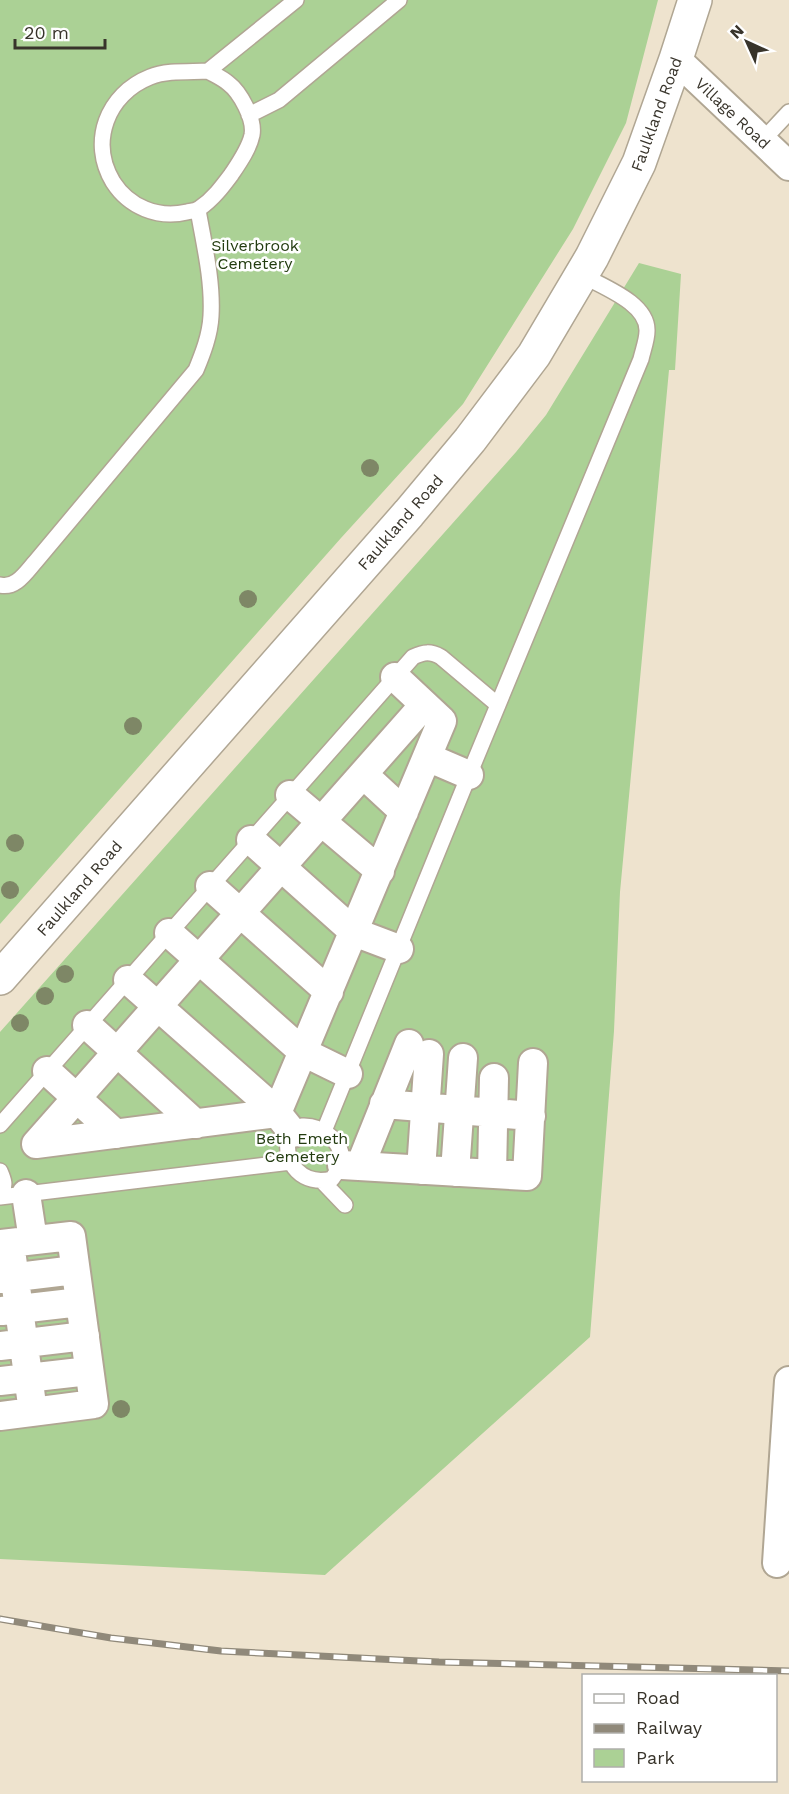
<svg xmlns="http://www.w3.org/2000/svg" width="789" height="1794" viewBox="0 0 789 1794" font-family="'Work Sans',sans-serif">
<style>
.green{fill:#abd195}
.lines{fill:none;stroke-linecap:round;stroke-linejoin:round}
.lane-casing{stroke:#b0a693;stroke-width:18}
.street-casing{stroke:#b0a693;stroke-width:32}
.secondary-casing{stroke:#b0a693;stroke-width:36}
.lane{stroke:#fff;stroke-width:15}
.street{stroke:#fff;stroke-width:28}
.secondary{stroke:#fff;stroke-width:33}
.rail-casing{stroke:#90897a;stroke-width:7}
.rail{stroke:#fff;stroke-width:4.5;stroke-dasharray:14;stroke-linecap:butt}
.tree{fill:#7e8766}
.labels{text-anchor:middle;stroke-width:5;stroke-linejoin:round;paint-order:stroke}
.street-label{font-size:16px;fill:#38342b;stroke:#fff}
.park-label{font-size:16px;fill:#233c10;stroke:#fff}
</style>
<rect width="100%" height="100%" fill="#eee3ce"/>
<path class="green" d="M0 0H658L626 123 573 229 463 404 341 538 0 924Z
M639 263 681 274 675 370H669L620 892 614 1031 590 1337 325 1575 0 1559V1032L516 452 546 415Z"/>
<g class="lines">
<g class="lane-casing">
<path id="lane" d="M208 71C215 75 222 78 228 83 240 92 255 119 252 135 249 149 239 163 231 175 222 187 213 199 200 208 196 211 192 211 187 212 158 219 129 207 113 182 89 142 107 94 150 77 167 70 190 72 208 71Z
M208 71 296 0
M249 115 279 100 399 0
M762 141 789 112
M0 585C16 589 26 572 36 561L196 370C203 353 210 335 211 316 213 281 204 244 198 210
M0 1125 413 657C424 652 430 651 441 657L498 705
M302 1126C321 1125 344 1141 341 1162 341 1168 335 1174 332 1179 303 1186 282 1164 289 1136Z
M324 1131 469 775 641 359C643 350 647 340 647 331 648 303 603 287 582 275
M0 1171C3 1178 7 1186 0 1192
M322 1181 345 1205
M0 1197 291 1162"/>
</g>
<g class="street-casing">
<path id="street" d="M676 59 789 166
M427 757 469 775
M363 774 404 812
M290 795 380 871
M251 840 354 932 399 949
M210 886 329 992
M169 933 303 1052 348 1074
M128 980 273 1108 293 1133
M87 1025 196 1124
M47 1071 116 1134
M384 1104 531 1116
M36 1144 277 1113 442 721 395 677
M36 1144 424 705
M342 1165 527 1176 533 1063
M360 1166 409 1044
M421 1170 429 1054
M455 1172 463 1058
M492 1174 494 1078
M26 1194 33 1240
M10 1243 33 1412
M0 1244 71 1236 94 1404 0 1416
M0 1279 75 1270
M2 1311 80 1302
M0 1346 85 1336
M0 1381 89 1371
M777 1563 789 1381"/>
</g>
<g class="secondary-casing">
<path id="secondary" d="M0 978 409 513 470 440 534 355 592 257 639 163 676 59 695 0"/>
</g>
<use href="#lane" class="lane"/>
<use href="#street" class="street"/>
<use href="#secondary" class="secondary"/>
<g class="rail-casing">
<path id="rail" d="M0 1619 111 1638 221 1651 439 1662 789 1671"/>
</g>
<use href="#rail" class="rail"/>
</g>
<g class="tree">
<circle cx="370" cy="468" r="9"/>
<circle cx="248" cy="599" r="9"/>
<circle cx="133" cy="726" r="9"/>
<circle cx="15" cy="843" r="9"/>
<circle cx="10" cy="890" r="9"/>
<circle cx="65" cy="974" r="9"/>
<circle cx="45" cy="996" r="9"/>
<circle cx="20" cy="1023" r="9"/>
<circle cx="121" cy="1409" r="9"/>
</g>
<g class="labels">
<g class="street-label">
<text transform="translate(733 113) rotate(43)" y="6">Village Road</text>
<text transform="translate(656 114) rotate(-70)" y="6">Faulkland Road</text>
<text transform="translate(400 522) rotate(-49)" y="6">Faulkland Road</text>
<text transform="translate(79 888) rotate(-49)" y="6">Faulkland Road</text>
</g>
<g class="park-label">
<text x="255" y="251">Silverbrook<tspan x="255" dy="18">Cemetery</tspan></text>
<text x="302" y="1144">Beth Emeth<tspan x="302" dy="18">Cemetery</tspan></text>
</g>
</g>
<rect x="582" y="1674" width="195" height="108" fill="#ffffff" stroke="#afaeaa" stroke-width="1.5"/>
<rect x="594" y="1694" width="30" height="9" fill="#ffffff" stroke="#afaeaa" stroke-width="1.5"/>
<text x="636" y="1704" font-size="18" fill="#38342b">Road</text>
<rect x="594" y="1724" width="30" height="9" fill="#90897a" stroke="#afaeaa" stroke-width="1.5"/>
<text x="636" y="1734" font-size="18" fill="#38342b">Railway</text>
<rect x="594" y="1749" width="30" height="18" fill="#abd195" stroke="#afaeaa" stroke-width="1.5"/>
<text x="636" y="1764" font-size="18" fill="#38342b">Park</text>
<g transform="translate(747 42) rotate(315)" stroke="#ffffff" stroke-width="4.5" paint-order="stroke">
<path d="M0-4.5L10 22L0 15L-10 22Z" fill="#38342b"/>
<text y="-9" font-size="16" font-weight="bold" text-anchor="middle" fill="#38342b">N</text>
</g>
<path d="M15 39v9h90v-9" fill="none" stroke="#38342b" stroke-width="3"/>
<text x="24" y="39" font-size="18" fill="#38342b" stroke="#ffffff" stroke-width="4.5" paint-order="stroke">20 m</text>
</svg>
